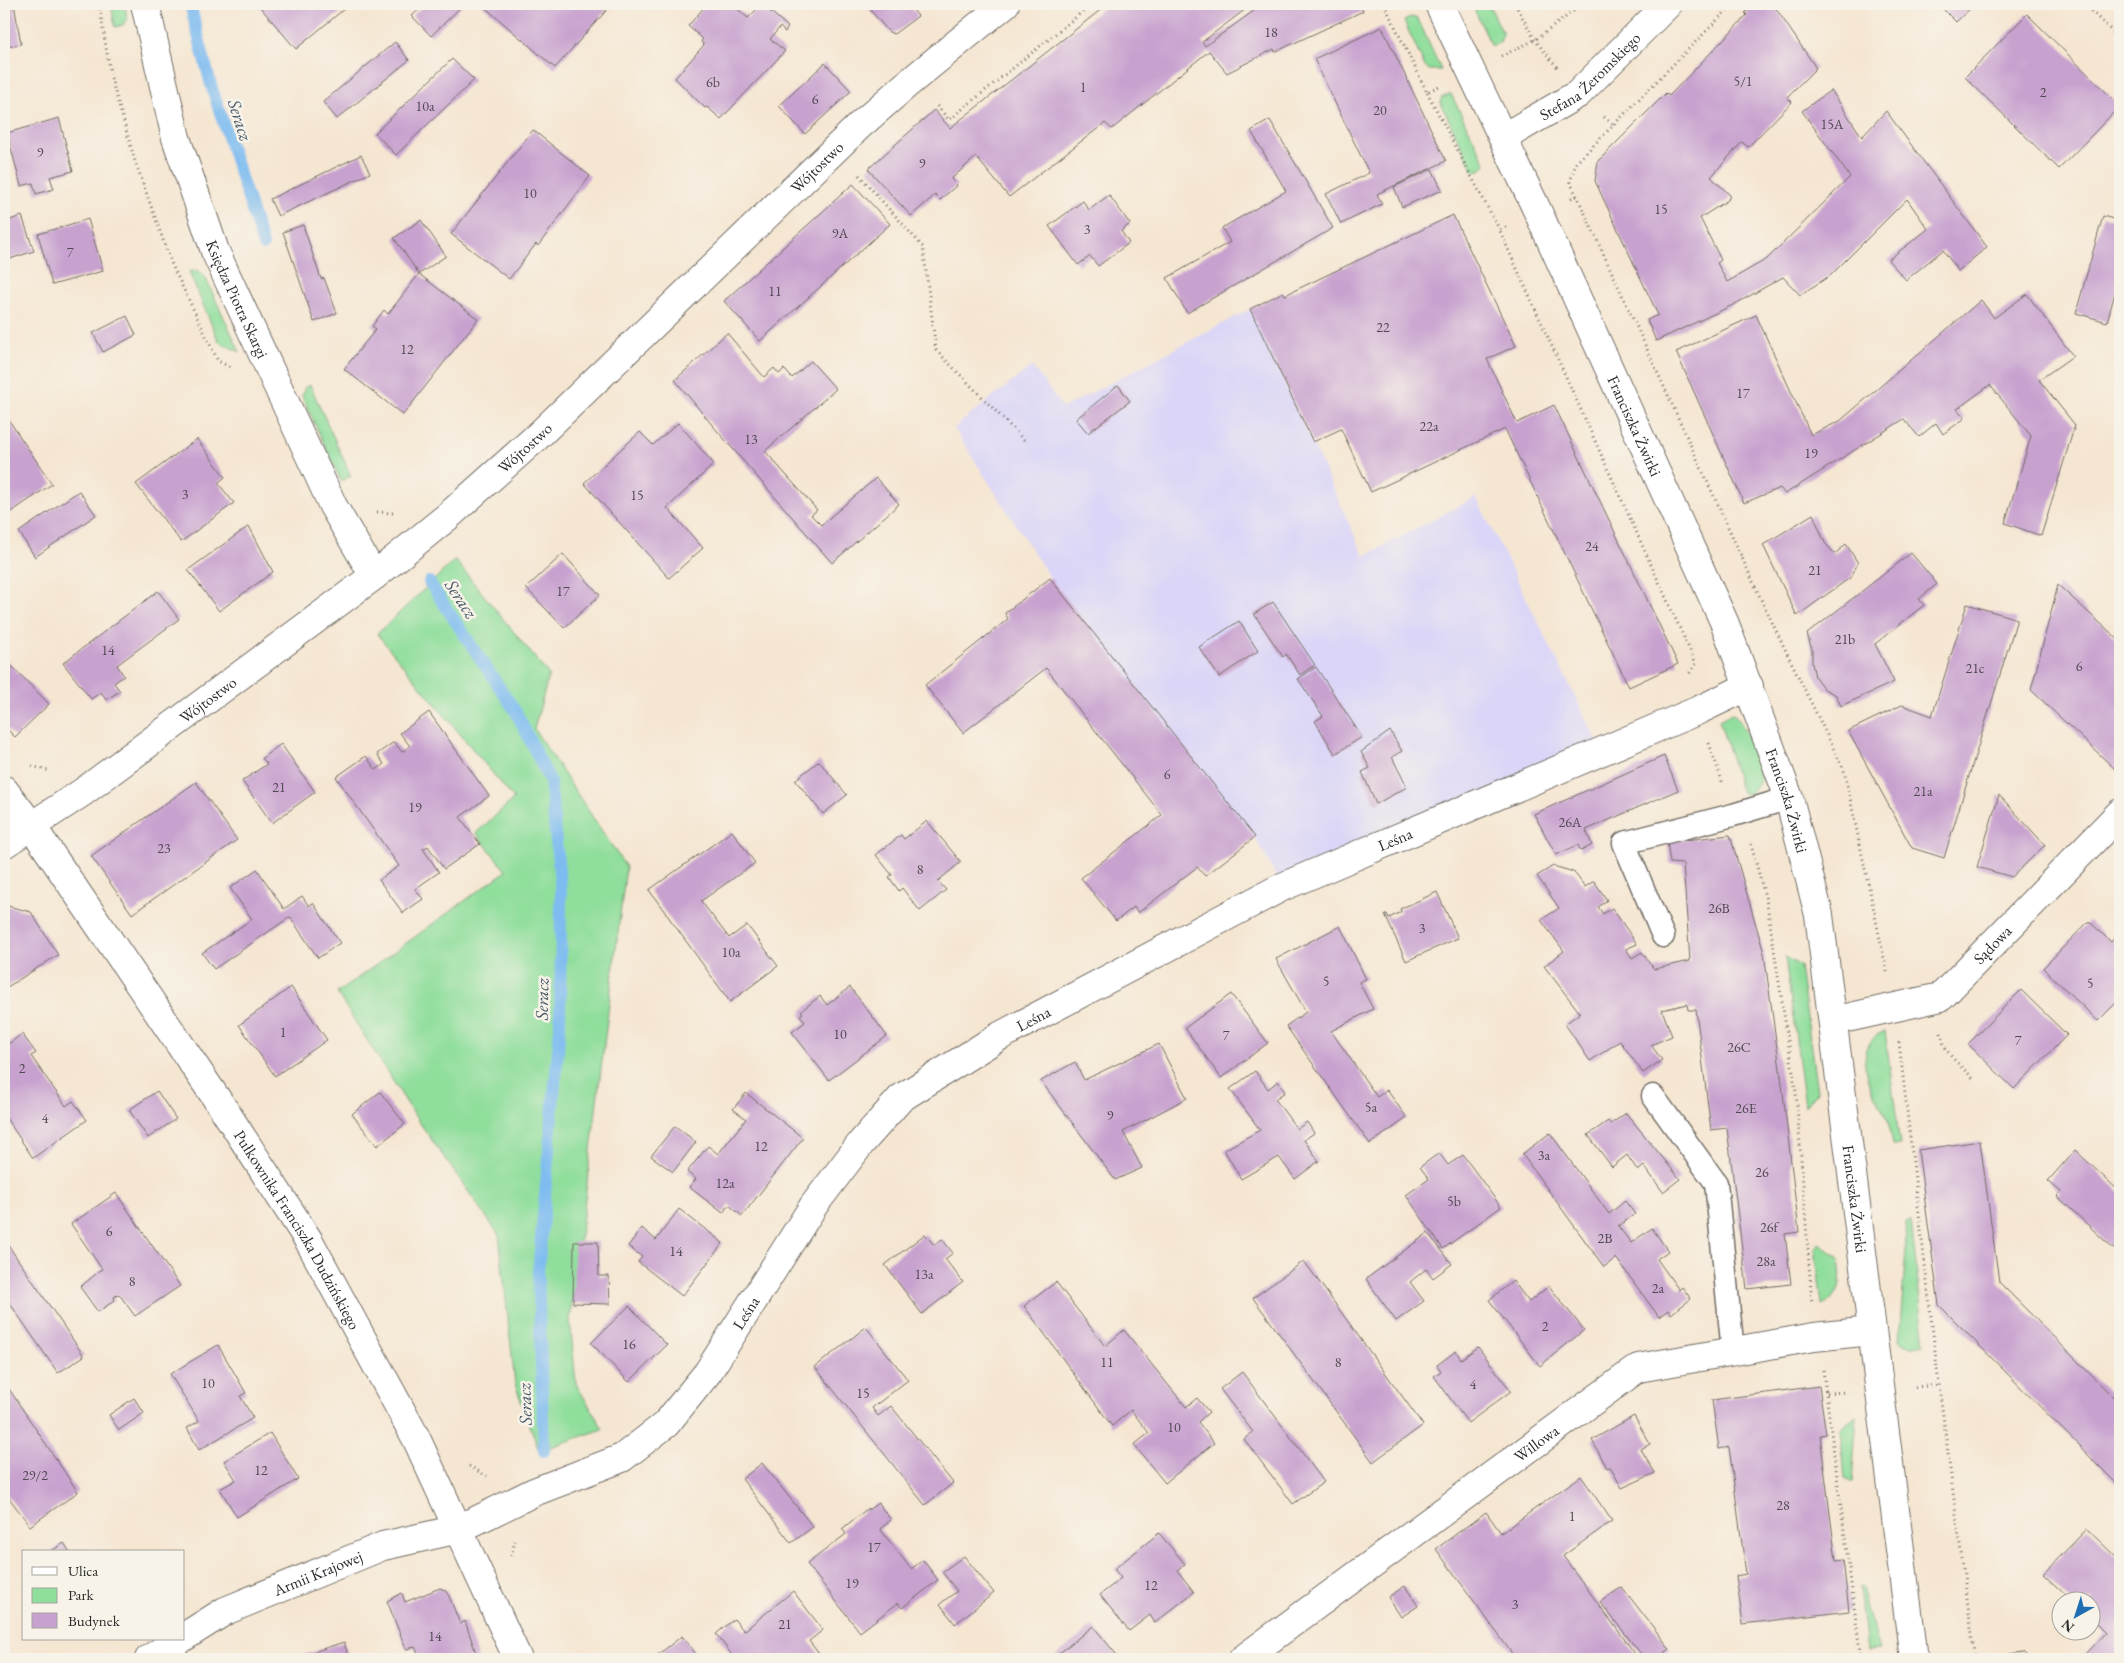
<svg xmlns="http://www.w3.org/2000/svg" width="2124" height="1663" viewBox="0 0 2124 1663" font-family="'EB Garamond',serif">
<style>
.built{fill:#dbd6f7}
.green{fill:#90de9c;stroke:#5e8464}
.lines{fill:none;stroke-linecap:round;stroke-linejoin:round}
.stream{stroke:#7dbbf0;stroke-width:12}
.building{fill:#c8a2cf}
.service-casing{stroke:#726c65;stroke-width:25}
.minor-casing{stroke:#726c65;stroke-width:30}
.secondary-casing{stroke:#726c65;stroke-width:30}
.path{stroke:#726c65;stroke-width:3;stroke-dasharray:1 4;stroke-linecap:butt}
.service{stroke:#fff;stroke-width:22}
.minor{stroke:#fff;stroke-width:28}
.secondary{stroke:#fff;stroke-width:28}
.labels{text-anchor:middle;stroke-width:5;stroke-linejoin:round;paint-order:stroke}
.number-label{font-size:14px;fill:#524954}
.street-label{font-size:16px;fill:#2b2b2b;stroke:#f7f3e8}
.water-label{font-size:18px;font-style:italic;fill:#445666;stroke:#f7f3e8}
</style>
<rect width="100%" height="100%" fill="#f7f3e8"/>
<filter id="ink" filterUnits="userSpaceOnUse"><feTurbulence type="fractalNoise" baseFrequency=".02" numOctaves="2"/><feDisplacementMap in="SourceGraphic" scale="10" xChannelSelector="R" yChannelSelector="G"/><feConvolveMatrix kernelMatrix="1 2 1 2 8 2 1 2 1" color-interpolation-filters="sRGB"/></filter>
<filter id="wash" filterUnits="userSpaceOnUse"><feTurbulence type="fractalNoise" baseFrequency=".0096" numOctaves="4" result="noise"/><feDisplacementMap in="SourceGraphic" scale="20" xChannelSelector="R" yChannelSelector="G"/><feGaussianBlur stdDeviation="1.12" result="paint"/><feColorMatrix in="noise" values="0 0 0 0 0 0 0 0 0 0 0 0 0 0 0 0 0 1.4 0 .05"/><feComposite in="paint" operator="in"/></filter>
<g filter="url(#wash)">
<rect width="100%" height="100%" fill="#f5e6d2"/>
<path class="built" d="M1250 309 1364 556 1476 497 1602 751 1282 887 1255 837 1050 578 954 428 1032 366 1063 408Z"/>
<path class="green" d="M111 4H125L127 19 123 25 115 27Z
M1474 4H1489L1503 34 1500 42 1492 47 1473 7Z
M1412 17 1418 19 1441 70H1429L1424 65 1404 21Z
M1451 94 1486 164 1482 169 1474 172 1440 102 1442 97Z
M197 270 205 277 240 352 219 342 189 272Z
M310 385 351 476 341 481 302 396 305 387Z
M455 560 549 675 534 729 626 867 570 1320 576 1384 603 1429 539 1451 515 1384 499 1235 417 1119 337 993 506 871 476 833 514 799 377 634Z
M1732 713C1748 724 1755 762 1761 780L1748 795 1742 793 1719 720Z
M1785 957 1800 966 1817 1092 1805 1106Z
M1885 1031 1900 1145H1893C1891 1134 1889 1122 1884 1111 1881 1104 1875 1098 1872 1091 1862 1070 1860 1040 1885 1031Z
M1911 1222 1925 1344C1914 1346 1907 1349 1899 1340L1906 1250 1905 1223Z
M1819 1243 1839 1257C1841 1279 1844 1295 1822 1305L1815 1248Z
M1857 1415 1852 1482 1845 1478 1840 1429Z
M1862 1587 1870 1619 1880 1649 1866 1650 1859 1588Z"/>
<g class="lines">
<path class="stream" d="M190 4 211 85 263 245
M429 582 516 712 550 781 561 892 560 1028 538 1272 544 1451"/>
</g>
<g id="blocks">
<path class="building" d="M4 4H14L21 44 4 47Z
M264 4H350L296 49 260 7Z
M425 4H464L431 36 412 16Z
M481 4H612L555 68Z
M707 4 714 6 727 4 731 8 733 5 748 18 762 4 788 27 785 32 780 27 770 39 785 51 721 119 707 107 705 108 675 78 704 45 701 41 703 39 688 26Z
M865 4H908L918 16 894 34 889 32Z
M1108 4H1248L1250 6 1202 42 1205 46 1255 10 1252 4H1360L1363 11 1275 52 1274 49 1227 73 1209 51 1112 129 1105 123 1009 197 976 157 951 179 957 185 940 200 935 195 911 216 868 169 934 110 950 128Z
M1754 4H1773L1816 68 1787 97 1792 102 1748 147 1742 142 1711 177 1730 195 1728 200 1700 218 1721 260 1717 263 1727 282 1767 259 1850 177 1802 111 1831 90 1862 137 1886 111 1987 247 1958 271 1943 250 1906 280 1888 260 1928 229 1907 199 1831 275 1800 295 1783 277 1737 303 1656 341 1647 320 1658 315 1595 181 1598 161 1666 93 1669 96 1747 15 1745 13Z
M1938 4H1975L1956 22Z
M2027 14 2120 106 2059 169 1965 77Z
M1382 27 1446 161 1377 194 1382 204 1341 224 1326 194 1369 173 1314 59Z
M395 42 409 60 337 119 323 102Z
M452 59 474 80 396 155 375 133Z
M825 63 851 91 805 134 779 106Z
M59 118 73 171 50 177 54 189 36 194 33 183 21 186 7 133Z
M1270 120 1333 228 1187 313 1167 278 1230 242 1222 228 1286 191 1251 131Z
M533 130 590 176 538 246 536 244 509 279 451 234Z
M361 155 370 173 278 216 270 199Z
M1432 169 1442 190 1402 207 1394 187Z
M853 184 890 224 760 341 724 301Z
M1109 195 1130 224 1121 231 1129 243 1098 266 1090 256 1078 265 1049 226 1083 201 1089 210Z
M1453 215 1516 346 1487 359 1517 423 1554 405 1678 664 1629 687 1505 429 1371 492 1341 429 1313 442 1250 309 1283 292 1285 295Z
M22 216 34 251 4 261V222Z
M2103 216 2120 221V274L2107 322 2076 313Z
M88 219 103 271 52 285 38 234Z
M421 220 446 256 419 274 478 319 403 415 344 369 376 329 372 326 384 310 388 314 419 274 394 238Z
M303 225 321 279 324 278 337 313 314 322 283 232Z
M2027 294 2073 356 2039 380 2075 425 2041 536 2005 523 2031 436 1990 385 1957 409 1965 418 1943 434 1936 423 1919 437 1904 419 1785 494 1780 488 1744 503 1676 352 1756 315 1811 435 1840 421 1981 300 1994 318Z
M127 316 136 335 103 352 93 333Z
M727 333 764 377 774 368 779 374 784 369 792 378 811 361 836 389 765 451 817 510 811 515 821 525 876 478 899 504 832 563 713 426 675 380Z
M1118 385 1130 401 1088 433 1076 419Z
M4 413 52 484 4 517Z
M678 423 714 464 667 508 703 548 669 578 584 483 640 432 653 445Z
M197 439 225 477 218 483 234 503 181 542 136 484Z
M79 491 96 515 35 557 19 532Z
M1813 514 1825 543 1835 554 1846 544 1858 563 1851 577 1797 616 1763 545Z
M249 526 273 572 219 611 188 570Z
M1911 553 1937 584 1919 599 1924 605 1875 644 1894 682 1841 706 1836 695 1824 689 1815 677 1812 663V650L1807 634Z
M563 554 600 595 564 628 526 588Z
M1050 578 1255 837 1205 876 1197 867 1138 913 1134 907 1116 921 1081 878 1162 815 1046 668 963 733 925 685 1008 619 1005 613Z
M2058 585 2120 641V766L2116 770 2031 690Z
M158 591 179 619 117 665 124 676 114 683 120 691 106 700 101 692 91 699 63 663Z
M1273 602 1315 665 1300 675 1286 654 1283 657 1254 614Z
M1967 604 2017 619 1944 858 1941 857 1912 848 1848 731 1902 705 1932 716Z
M1239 621 1258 651 1219 677 1199 647Z
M4 658 49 704 15 737 4 726Z
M1316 667 1362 737 1335 754 1315 721 1323 716 1298 679Z
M429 712 489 796 460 817 480 844 444 869 428 846 423 849 439 872 415 889 423 899 403 913 379 880 399 866 336 777 366 756 376 770 384 764 377 754 394 742 402 752 410 746 400 733Z
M1390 731 1402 751 1392 757 1407 787 1376 804 1362 772 1370 768 1361 752Z
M281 744 315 792 272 823 242 781 267 764 262 758Z
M1664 756 1678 790 1586 830 1592 845 1581 851 1578 845 1556 855 1534 814Z
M819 761 847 795 823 814 795 780Z
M196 782 237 840 132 914 91 856Z
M1999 795 2045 845 2012 877 1977 867Z
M927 821 961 862 938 881 946 890 920 911 902 888 899 891 889 877 892 875 876 855 901 835 904 839Z
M732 831 755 863 701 901 729 938 747 925 778 966 730 1002 649 890Z
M1730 835 1764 953 1782 1084 1799 1232 1785 1234 1791 1284 1747 1289 1727 1128 1711 1130 1696 1010H1688L1687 1004 1662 1010 1672 1036 1651 1045 1662 1060 1643 1073 1620 1041 1590 1061 1565 1024 1580 1013 1544 966 1564 951 1541 920 1559 908 1537 876 1553 866 1574 872 1585 887 1594 881 1607 900 1598 907 1603 914 1612 908 1637 944 1626 949 1632 958 1642 952 1654 969 1690 961 1683 864 1670 863 1667 842Z
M257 869 284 909 302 896 309 906 313 903 340 943 318 958 290 917 214 969 202 953 252 919 230 888Z
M1437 892 1458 938 1406 961 1385 915 1387 914 1389 918 1401 912 1400 909Z
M8 906 31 912 58 955 4 989V909Z
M2089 921 2111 942 2116 936 2120 941V999L2098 1021 2043 968Z
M1340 926 1366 979 1359 982 1373 1009 1331 1031 1377 1097 1387 1090 1407 1118 1370 1144 1286 1026 1306 1012 1276 959Z
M291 987 327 1040 275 1076 239 1025Z
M850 987 887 1036 829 1080 792 1032 805 1022 800 1015 803 1013 801 1011 820 996 827 1005Z
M2021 990 2067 1035 2014 1089 1968 1044Z
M1231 994 1268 1043 1221 1078 1185 1028Z
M22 1034 36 1053 31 1056 66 1106 73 1101 87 1120 33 1158 4 1115V1047Z
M1159 1044 1187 1098 1123 1132 1142 1168 1115 1180 1041 1081 1075 1062 1084 1080Z
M1255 1071 1268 1089 1278 1081 1285 1092 1275 1099 1297 1129 1307 1122 1314 1133 1304 1140 1319 1161 1295 1179 1279 1157 1241 1179 1224 1150 1260 1130 1230 1089Z
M157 1091 176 1119 148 1138 129 1110Z
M380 1092 405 1124 377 1146 352 1114Z
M746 1093 803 1138 742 1216 729 1205 723 1213 689 1187 696 1179 687 1172 708 1146 718 1154 746 1119 733 1109Z
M1626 1113 1680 1179 1663 1192 1644 1166 1638 1171 1627 1155 1612 1167 1588 1135 1608 1121 1611 1124Z
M675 1126 696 1142 673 1172 651 1156Z
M1550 1133 1609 1214 1625 1201 1635 1214 1618 1226 1631 1243 1652 1228 1668 1251 1657 1259 1679 1290 1682 1287 1691 1299 1671 1314 1668 1310 1659 1317 1616 1258 1604 1267 1522 1154Z
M1980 1141 1999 1282 2120 1404V1487L1939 1305 1918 1150Z
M2075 1150 2120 1192V1255L2057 1196 2061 1192 2048 1181Z
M1439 1153 1448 1165 1463 1155 1501 1207 1443 1249 1406 1195 1429 1179 1420 1167Z
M116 1193 180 1286 135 1316 119 1294 114 1297 115 1300 98 1312 80 1287 102 1269 71 1224Z
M679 1209 723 1243 682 1296 638 1262 642 1257 628 1246 642 1228 656 1240Z
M1428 1233 1452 1264 1433 1278 1426 1269 1410 1282 1424 1301 1396 1321 1366 1279Z
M925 1234 934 1245 942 1239 953 1253 945 1259 963 1282 922 1314 885 1265Z
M574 1242H598L599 1276H609L610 1304 573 1303Z
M8 1245 84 1356 58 1373 4 1295V1248Z
M1304 1261 1423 1425 1373 1462 1253 1298Z
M1513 1281 1529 1302 1549 1286 1584 1330 1540 1366 1489 1300Z
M1056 1282 1105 1346 1124 1330 1186 1407 1197 1398 1209 1412 1198 1422 1214 1443 1165 1483 1134 1445 1149 1433 1131 1410 1112 1426 1024 1306Z
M629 1306 667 1345 629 1382 591 1343Z
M866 1327 908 1380 872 1408 878 1416 891 1406 953 1483 925 1505 815 1367Z
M218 1345 246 1393 240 1396 253 1418 199 1450 187 1428 199 1421 170 1374Z
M1478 1347 1511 1391 1468 1423 1434 1376 1441 1371 1437 1365 1456 1351 1461 1359Z
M1242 1372 1324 1482 1293 1504 1244 1439 1253 1432 1220 1389Z
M7 1386 78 1492 30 1526 4 1491V1389Z
M1819 1386 1826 1434 1820 1435 1836 1561 1843 1560 1849 1611 1743 1624 1736 1576 1746 1574 1729 1447 1719 1449 1712 1400Z
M134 1398 144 1413 119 1430 109 1415Z
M1634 1416 1650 1444 1641 1449 1655 1473 1622 1488 1610 1467 1607 1468 1592 1440Z
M270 1433 298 1479 237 1517 220 1489 236 1480 224 1461Z
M762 1463 813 1527 791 1543 742 1479Z
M1581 1476 1612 1521 1563 1556 1639 1659H1516L1436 1549 1486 1512 1501 1533Z
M878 1503 891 1520 880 1529 911 1569 923 1560 938 1580 902 1608 898 1603 860 1632 807 1564 846 1534 842 1529 868 1508V1510Z
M2087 1529 2120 1561V1659H2080L2105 1633 2092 1620V1600H2071L2043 1574Z
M1159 1533 1185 1564 1177 1570 1194 1592 1155 1623 1150 1615 1129 1631 1100 1595 1121 1578 1114 1569Z
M64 1543 70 1552H50Z
M964 1556 994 1593 955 1624 940 1604 957 1591 942 1572Z
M1405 1586 1418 1606 1401 1617 1388 1597Z
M1622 1587 1670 1649 1656 1659H1645L1600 1602Z
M440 1588 447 1591 460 1624 465 1621 478 1659H420L415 1647 406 1649 387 1601 402 1593 405 1602Z
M793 1591 823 1630 809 1641 823 1659H735L716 1634 734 1619 744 1631Z
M1093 1626 1120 1659H1052Z
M682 1636 700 1659H657L655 1657Z
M344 1642 349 1659H291Z
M2024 1652 2031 1659H1984V1657Z"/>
</g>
</g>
<g filter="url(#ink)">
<use href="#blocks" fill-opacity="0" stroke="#726c65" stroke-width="1"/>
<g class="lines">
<g class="service-casing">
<path id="service" d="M1663 936 1624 843 1733 815 1789 798
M1653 1096 1716 1183 1733 1352"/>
</g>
<g class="minor-casing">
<g id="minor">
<path id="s1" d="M145 4 176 138 215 251 333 506 374 576"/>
<path id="s2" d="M1504 137 1578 94 1668 4"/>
<path id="s3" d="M4 790 31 825 225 1111 309 1241 416 1438 518 1659"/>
<path id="s4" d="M4 844 83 792 374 576 447 517 540 434 859 126 906 85 1005 4"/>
<path id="s5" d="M1833 1021 1941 997 2120 813"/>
<path id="s6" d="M184 1637 225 1611 383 1546 459 1529 534 1492 622 1458 666 1424 708 1372 814 1205 862 1142 901 1098 1000 1036 1282 887 1699 710 1749 686"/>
<path d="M149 1659 180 1639"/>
<path id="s7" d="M1243 1659 1638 1368 1814 1337 1871 1331"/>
</g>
</g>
<g class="secondary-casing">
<g id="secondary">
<path id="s8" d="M1439 4 1538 212 1725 624 1789 798 1819 915 1914 1659"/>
</g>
</g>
<path class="path" d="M99 4 111 78 135 161 172 265 218 361 230 367
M1384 4 1427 92 1439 86
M1515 4 1535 40 1557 67
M2084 4 2120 39
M1501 56 1535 40 1583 4
M1427 92 1499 229
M937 106 949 120 1092 4
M1604 117 1613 124
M859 175 923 247 936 350 1025 441
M1577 196 1570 182 1576 163 1733 4
M1571 198 1577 196 1765 608 1844 770 1887 972
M1506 227 1499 229 1696 664 1689 674
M377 512 393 513
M1709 743 1723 784
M4 747 10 755
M32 766 50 771
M1751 844 1767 904 1796 1092 1812 1303
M1941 1033C1943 1053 1960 1065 1973 1078
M1899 1042 1939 1385 1975 1659
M1823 1370 1861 1659
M1915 1387 1939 1385
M1827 1393 1846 1392
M469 1466 487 1476
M511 1556 515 1541"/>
<use href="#service" class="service"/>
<use href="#minor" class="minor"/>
<use href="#secondary" class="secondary"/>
</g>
</g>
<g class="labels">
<g class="number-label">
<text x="1271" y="37">18</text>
<text x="1743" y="86">5/1</text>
<text x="713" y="87">6b</text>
<text x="1083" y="92">1</text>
<text x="2043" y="97">2</text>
<text x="815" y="104">6</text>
<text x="425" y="111">10a</text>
<text x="1380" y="115">20</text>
<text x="1832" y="129">15A</text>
<text x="40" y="157">9</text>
<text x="922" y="168">9</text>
<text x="530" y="198">10</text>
<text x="1661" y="214">15</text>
<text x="1087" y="234">3</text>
<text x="840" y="238">9A</text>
<text x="70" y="257">7</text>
<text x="775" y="296">11</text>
<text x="1383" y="332">22</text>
<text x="407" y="354">12</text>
<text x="1743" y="398">17</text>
<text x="1429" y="431">22a</text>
<text x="751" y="444">13</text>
<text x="1811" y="458">19</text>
<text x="185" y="499">3</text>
<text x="637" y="500">15</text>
<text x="1592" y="551">24</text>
<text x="1815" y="575">21</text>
<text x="563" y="596">17</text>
<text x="1845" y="644">21b</text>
<text x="108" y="655">14</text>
<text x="2079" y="671">6</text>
<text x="1975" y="673">21c</text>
<text x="1167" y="779">6</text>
<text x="279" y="792">21</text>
<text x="1923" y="796">21a</text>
<text x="415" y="812">19</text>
<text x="1570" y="827">26A</text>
<text x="164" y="853">23</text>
<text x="920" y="874">8</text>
<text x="1719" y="913">26B</text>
<text x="1422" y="933">3</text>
<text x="731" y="957">10a</text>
<text x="1326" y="986">5</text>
<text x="2090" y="988">5</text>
<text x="283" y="1037">1</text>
<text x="840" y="1039">10</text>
<text x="1226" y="1040">7</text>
<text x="2018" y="1045">7</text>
<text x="1739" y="1052">26C</text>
<text x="22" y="1073">2</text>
<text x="1371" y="1112">5a</text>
<text x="1746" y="1113">26E</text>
<text x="1110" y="1120">9</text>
<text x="45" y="1123">4</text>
<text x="761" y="1151">12</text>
<text x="1544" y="1160">3a</text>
<text x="1762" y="1177">26</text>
<text x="725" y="1188">12a</text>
<text x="1454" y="1206">5b</text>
<text x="1769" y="1232">26f</text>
<text x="109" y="1236">6</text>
<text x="1605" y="1243">2B</text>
<text x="676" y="1256">14</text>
<text x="1766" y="1266">28a</text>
<text x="924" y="1279">13a</text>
<text x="132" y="1286">8</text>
<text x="1658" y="1293">2a</text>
<text x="1545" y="1331">2</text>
<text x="629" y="1349">16</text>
<text x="1107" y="1367">11</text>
<text x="1338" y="1367">8</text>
<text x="208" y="1388">10</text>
<text x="1473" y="1389">4</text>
<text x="863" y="1398">15</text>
<text x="1174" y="1432">10</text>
<text x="261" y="1475">12</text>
<text x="35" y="1480">29/2</text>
<text x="1783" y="1510">28</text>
<text x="1572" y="1521">1</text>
<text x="874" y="1552">17</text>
<text x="852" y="1588">19</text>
<text x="1151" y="1590">12</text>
<text x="1515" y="1609">3</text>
<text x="785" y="1629">21</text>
<text x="435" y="1641">14</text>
</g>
<g class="street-label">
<text dy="6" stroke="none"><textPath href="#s2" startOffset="106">Stefana Żeromskiego</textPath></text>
<text dy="6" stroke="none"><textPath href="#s4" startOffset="1060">Wójtostwo</textPath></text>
<text dy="6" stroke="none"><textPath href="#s1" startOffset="310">Księdza Piotra Skargi</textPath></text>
<text dy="6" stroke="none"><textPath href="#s8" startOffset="465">Franciszka Żwirki</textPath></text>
<text dy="6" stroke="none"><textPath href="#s4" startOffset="655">Wójtostwo</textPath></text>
<text dy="6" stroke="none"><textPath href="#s4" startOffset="250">Wójtostwo</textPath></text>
<text dy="6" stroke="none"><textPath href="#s8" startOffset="870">Franciszka Żwirki</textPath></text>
<text dy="6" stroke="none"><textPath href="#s6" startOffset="1492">Leśna</textPath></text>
<text dy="6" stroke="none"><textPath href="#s5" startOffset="184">Sądowa</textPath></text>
<text dy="6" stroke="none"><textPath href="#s6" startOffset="1088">Leśna</textPath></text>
<text dy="6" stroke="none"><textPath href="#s8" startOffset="1275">Franciszka Żwirki</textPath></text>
<text dy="6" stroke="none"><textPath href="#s3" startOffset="529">Pułkownika Franciszka Dudzińskiego</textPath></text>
<text dy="6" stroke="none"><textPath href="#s6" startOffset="668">Leśna</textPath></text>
<text dy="6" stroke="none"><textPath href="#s7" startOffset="364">Willowa</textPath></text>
<text dy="6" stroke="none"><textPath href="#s6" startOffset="149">Armii Krajowej</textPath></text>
</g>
<g class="water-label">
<text transform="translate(240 120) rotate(72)" y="6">Seracz</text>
<text transform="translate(461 599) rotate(56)" y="6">Seracz</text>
<text transform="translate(542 999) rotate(-89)" y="6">Seracz</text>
<text transform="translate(525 1404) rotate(-92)" y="6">Seracz</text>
</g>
</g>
<rect width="2124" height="1663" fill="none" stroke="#f7f3e8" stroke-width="20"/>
<rect x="22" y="1550" width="162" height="90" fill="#f7f3e8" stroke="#a5a39c"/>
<rect x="32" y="1567" width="25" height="8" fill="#ffffff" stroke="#a5a39c"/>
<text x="68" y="1576" font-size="15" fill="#2b2b2b">Ulica</text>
<rect x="32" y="1588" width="25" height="15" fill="#90de9c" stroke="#a5a39c"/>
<text x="68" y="1600" font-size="15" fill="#2b2b2b">Park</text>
<rect x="32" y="1613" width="25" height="15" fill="#c8a2cf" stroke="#a5a39c"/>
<text x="68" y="1626" font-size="15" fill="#2b2b2b">Budynek</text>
<g transform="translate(2076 1616) rotate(219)"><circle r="24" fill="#f7f3e8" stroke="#a5a39c"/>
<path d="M0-4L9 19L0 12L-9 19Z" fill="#1f6fb2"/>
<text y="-8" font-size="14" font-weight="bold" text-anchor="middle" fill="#2b2b2b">N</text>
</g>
</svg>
